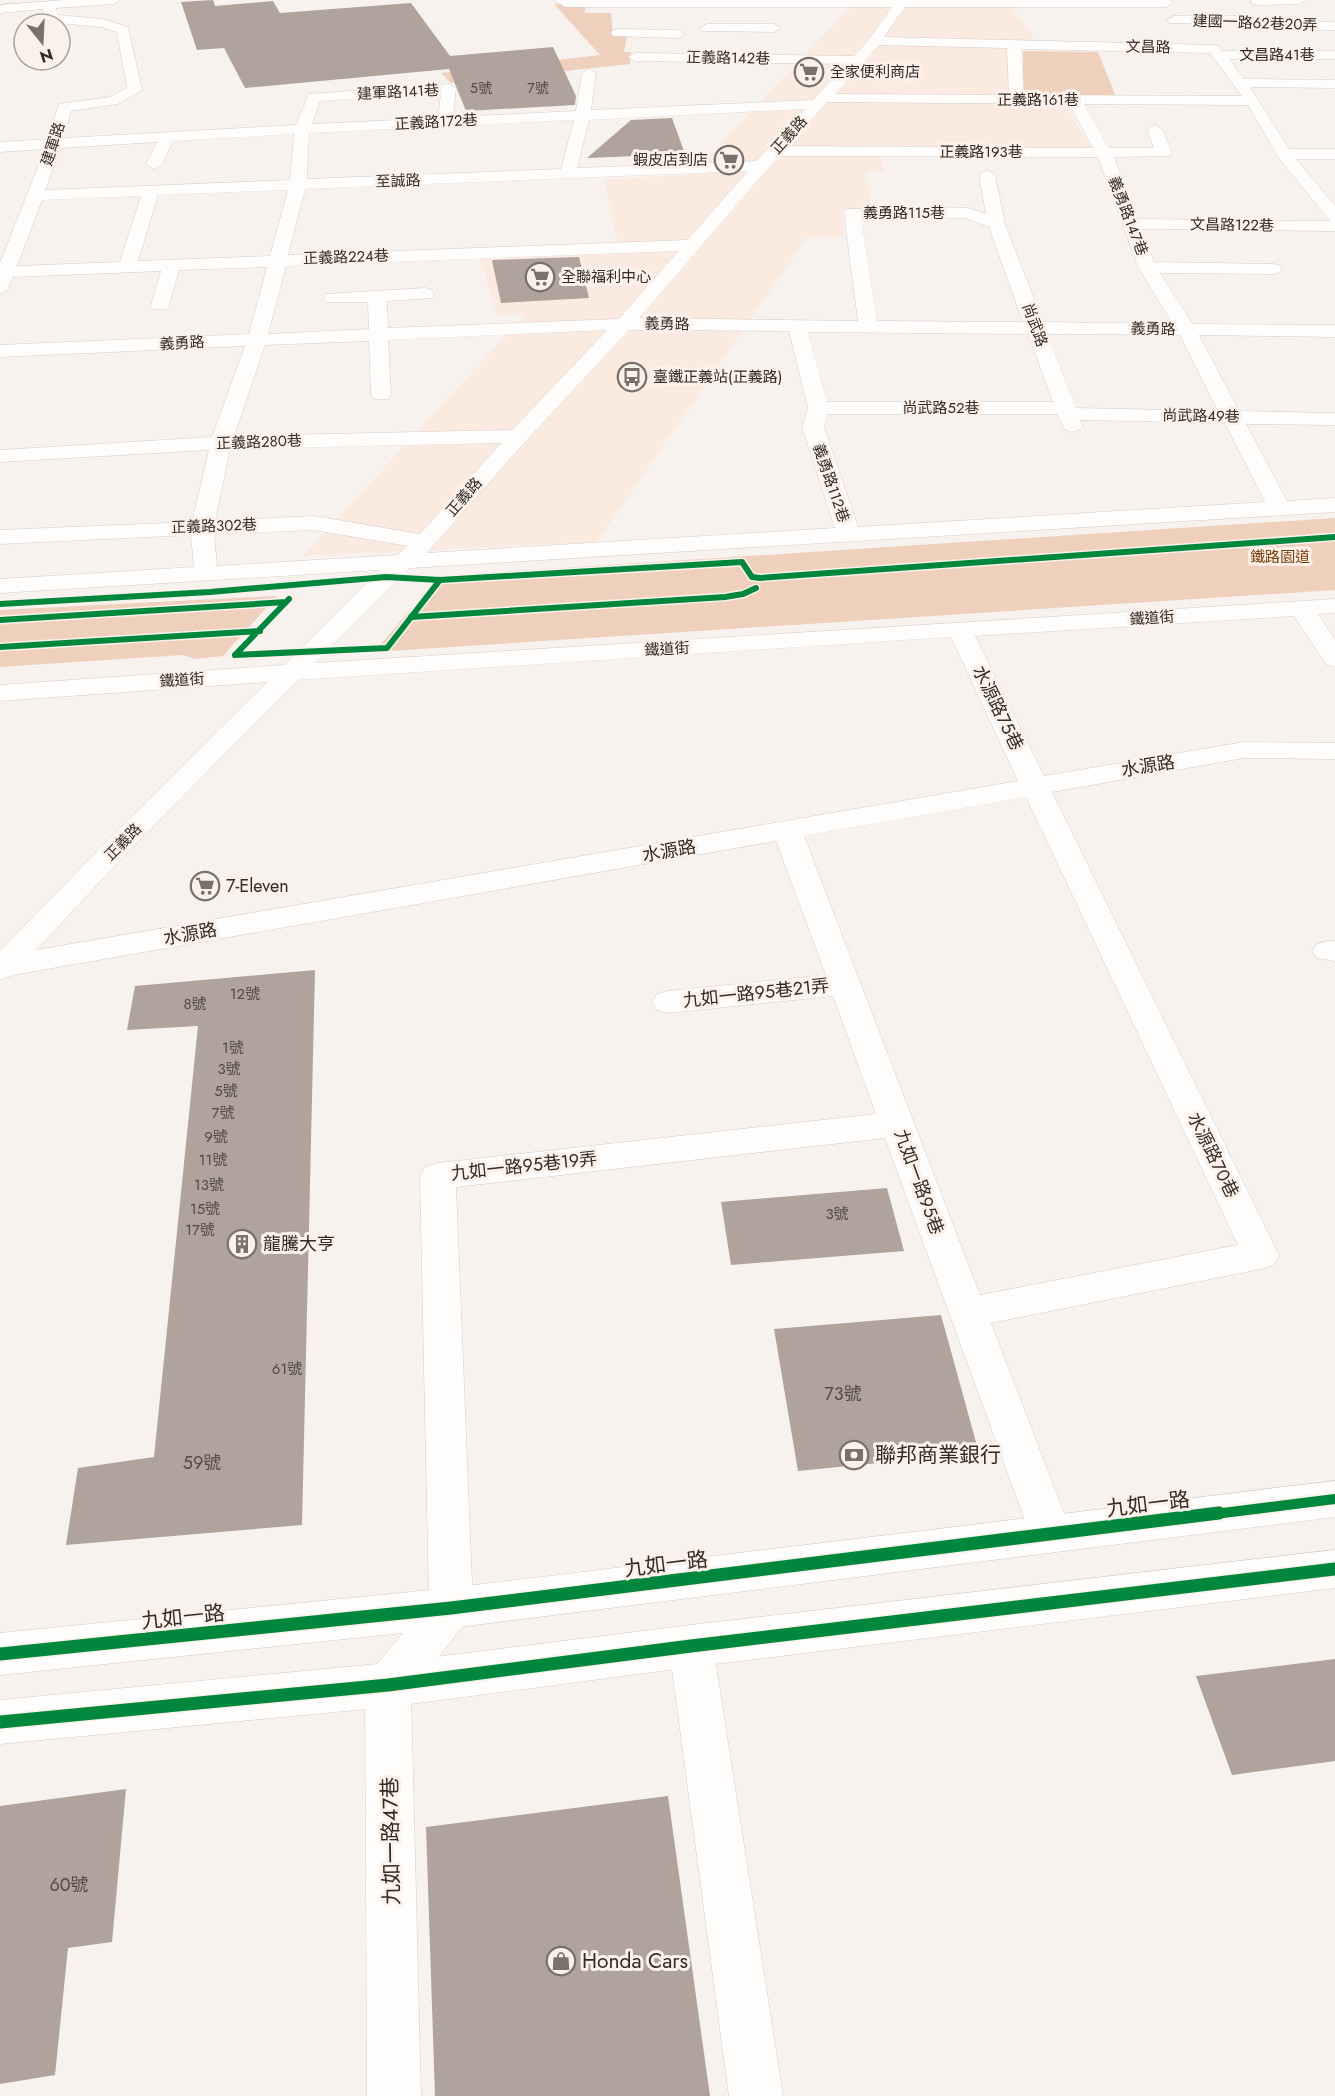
<svg xmlns="http://www.w3.org/2000/svg" width="1335" height="2096" viewBox="0 0 1335 2096" font-family="Jost,'Noto Sans TC',sans-serif">
<style>
.built{fill:#fbeae0}
.green{fill:#eed0bd}
.building{fill:#afa39c}
.lines{fill:none;stroke-linecap:round;stroke-linejoin:round}
.minor-casing{stroke:#d5cec9;stroke-width:1}
.major-casing{stroke:#d5cec9;stroke-width:1}
.minor{fill:#fefdfc;fill-rule:evenodd}
.major{fill:#fefdfc;fill-rule:evenodd}
.cycleway-far2-casing{stroke:#fbf1eb;stroke-width:9}
.cycleway-far1-casing{stroke:#fbf1eb;stroke-width:14}
.cycleway-casing{stroke:#fbf1eb;stroke-width:16}
.cycleway-far2{stroke:#00873e;stroke-width:6}
.cycleway-far1{stroke:#00873e;stroke-width:10}
.cycleway{stroke:#00873e;stroke-width:13}
.labels{text-anchor:middle;stroke-width:6;stroke-linejoin:round;paint-order:stroke}
.far-number-label{font-size:14px;fill:#544943}
.far-street-label{font-size:15px;fill:#352b25;stroke:#fbf1eb}
.far-poi-label{font-size:15px;fill:#352b25;stroke:#fbf1eb;text-anchor:start}
.far-park-label{font-size:15px;fill:#7f410a;stroke:#fbf1eb}
.number-label{font-size:15px;fill:#544943}
.street-label{font-size:18px;fill:#352b25;stroke:#fbf1eb}
.poi-label{font-size:18px;fill:#352b25;stroke:#fbf1eb;text-anchor:start}
.near-number-label{font-size:18px;fill:#544943}
.near-poi-label{font-size:21px;fill:#352b25;stroke:#fbf1eb;text-anchor:start}
.near-street-label{font-size:21px;fill:#352b25;stroke:#fbf1eb}
</style>
<rect width="100%" height="100%" fill="#f8f2ee"/>
<path class="built" d="M857 0 1007 1 1037 42H1007L1010 102 1064 103 1092 150 877 149 886 172H866L871 209H842L844 237H807L597 542 303 556 525 315H497L479 256 619 251 604 179 691 175Z"/>
<path class="green" d="M554 4 587 5 584 13H611L613 35 627 36 624 52H631L630 64 451 83 441 73 600 55Z
M1023 51 1098 52 1116 97 1023 96Z
M1335 518V590L374 652 440 576Z
M277 596 223 656 195 659 183 655 0 667V610Z"/>
<path class="building" d="M213 0 215 6 273 1 280 13 411 3 450 56 553 47 576 96 575 105 466 111 449 69 245 88 224 48 197 50 181 2Z
M672 118 685 154 587 158 631 120Z
M579 257 589 298 501 303 492 260Z
M315 970 302 1525 66 1545 78 1468 154 1457 198 1026 127 1030 135 986Z
M887 1188 904 1251 731 1265 721 1202Z
M941 1315 979 1453 798 1471 774 1329Z
M1335 1659V1761L1232 1775 1196 1676Z
M126 1789 112 1942 68 1948 55 2075 0 2084V1806Z
M668 1796 710 2096H435L426 1827Z"/>
<g class="lines">
<g class="minor-casing">
<path id="minor" d="M65 0H120L114 4 56 8 58 15 103 19 128 27 142 90 118 104 71 111 64 138 296 125 309 94 449 84 456 88 453 117 576 111 582 73 589 69 596 73 591 110 813 100 846 64 635 61 628 57 635 53 854 56 870 38 892 7H565L554 0H1170L1172 3 1166 7H905L884 37 1214 45 1219 46 1222 51H1335V59H1229L1244 79 1335 80V88L1250 87 1289 149H1335V159H1296L1335 206V231L1141 229 1154 262 1273 264 1279 265 1282 269 1279 273 1273 274 1160 273 1193 324 1335 325V337L1199 335 1239 411 1335 413V425L1246 424 1287 501 1335 498V512L410 568 315 663 1335 599V613L1318 614 1335 640V667L1326 664 1294 616 975 636 1044 776 1244 742 1335 743V759L1244 758 1052 792 1279 1255 1274 1265 1261 1269 991 1323 1072 1534 1066 1547 1051 1553 1036 1547 1030 1534 885 1138 456 1187 473 1608 466 1622 411 1692 421 2096H367L365 1685 372 1670 429 1602 420 1176 425 1167 438 1163 876 1114 833 996 668 1013 657 1010 652 1002 657 994 668 991 826 975 776 841 13 975 0 980V951L103 845 267 682 0 701V685L284 665 380 570 0 593V579L194 567 191 535 0 544V530L192 522 209 450 0 462V450L212 437 245 346 0 357V345L249 334 267 267 179 270 169 305 167 309H153L151 305 161 271 13 277 7 291 0 293V263L45 149 0 152V142L48 139 59 104 110 97 127 88 117 32 101 27 47 22 43 9 0 13V5ZM879 45 1007 48 1009 95 835 94ZM1021 49 1210 53 1242 96 1024 95ZM441 93 438 118 312 124 320 101ZM827 102 1069 104 1093 148 787 146ZM1084 104 1248 105 1278 157 1330 221 1137 219 1114 157 1170 156 1172 153 1163 130 1155 125 1147 130 1154 148H1109ZM805 109 756 161 577 168 589 120ZM574 120 561 169 307 179 309 133ZM294 134 290 180 45 190 61 148 157 142 146 164 154 169 162 164 173 141ZM779 156 1098 157 1138 267 1173 324 1043 322 1005 224 995 175 987 170 979 175 986 214 968 208 846 209 844 213 858 321 639 318ZM748 171 687 240 288 255 305 189ZM288 190 270 256 138 261 158 195ZM141 196 120 262 17 266 42 200ZM861 218H966L989 227 1023 322 877 321ZM678 251 619 319 388 328 387 301 432 298 434 294 432 290 425 288 326 294 324 298 326 302H368L369 329 268 334 286 266ZM607 330 512 430 234 436 265 345 369 341 371 395 374 399H388L391 395 388 340ZM629 330 789 331 808 408 802 427 835 528 427 553 526 441ZM808 332 1028 334 1053 402H827ZM1047 334 1180 335 1218 411 1076 408ZM827 414H1057L1065 430 1072 432 1079 430 1083 426 1080 420 1225 423 1265 502 858 527 824 427ZM501 443 420 534 314 516 215 521 230 449ZM314 530 408 546 397 555 217 566 214 534ZM951 637 1018 781 36 950 123 857 298 680ZM1026 797 1238 1245 980 1295 804 836Z
M1251 0H1305L1299 4 1257 5 1252 4Z
M1174 16H1250L1258 21 1335 22V30L1254 29 1246 24 1169 23 1167 20Z
M707 24H774L781 28 774 32 702 31 700 28Z
M618 29 678 30 685 34 678 38 613 36 611 33 613 30Z
M1328 941H1335V961L1317 958 1312 951 1317 944Z
M691 1625 707 1631 713 1646 783 2096H729L669 1646 675 1631Z"/>
</g>
<g class="major-casing">
<path id="major" d="M1335 1481V1517L451 1628 0 1675V1633L451 1588Z
M1335 1550V1588L691 1667 388 1707 0 1744V1700L388 1663 691 1625Z"/>
</g>
<use href="#minor" class="minor"/>
<use href="#major" class="major"/>
<g class="cycleway-far2-casing">
<path id="cycleway-far2" d="M0 604 210 592 386 577 440 580 742 562 752 577 760 578 1335 537
M411 617 725 597 743 594 756 588
M0 620 286 602
M0 647 260 631
M235 655 387 648 440 580
M235 655 289 599"/>
</g>
<g class="cycleway-far1-casing">
<path id="cycleway-far1" d="M1207 1515 1335 1499"/>
</g>
<g class="cycleway-casing">
<path id="cycleway" d="M0 1654 451 1608 1219 1513
M0 1722 388 1685 691 1646 1335 1569"/>
</g>
<use href="#cycleway-far2" class="cycleway-far2"/>
<use href="#cycleway-far1" class="cycleway-far1"/>
<use href="#cycleway" class="cycleway"/>
</g>
<defs>
<g id="supermarket-ring" transform="scale(1.5)"><circle r="9.5" fill="#fbf1eb" stroke="#79716b" stroke-width="1.5"/><path d="M-6-5.5h2.5l.6 2H6L4.5 2H-2.5L-4.4-4H-6ZM-1.5 3.2a1.3 1.3 0 1 0 .1 0ZM3 3.2a1.3 1.3 0 1 0 .1 0Z" fill="#79716b"/></g>
<g id="bus-ring" transform="scale(1.5)"><circle r="9.5" fill="#fbf1eb" stroke="#79716b" stroke-width="1.5"/><path d="M-5-6H5V4H4V6H2V4H-2V6H-4V4H-5ZM-3.5-4V0h7V-4ZM-3.5 1.2v1.5H-2V1.2ZM2 1.2v1.5H3.5V1.2Z" fill="#79716b"/></g>
<g id="building-ring" transform="scale(1.5)"><circle r="9.5" fill="#fbf1eb" stroke="#79716b" stroke-width="1.5"/><path d="M-4-6H4V6H1V3H-1V6H-4ZM-2.5-4.3h1.7v1.8h-1.7ZM.8-4.3h1.7v1.8H.8ZM-2.5-1h1.7V.8h-1.7ZM.8-1h1.7V.8H.8Z" fill="#79716b"/></g>
<g id="bank-ring" transform="scale(1.5)"><circle r="9.5" fill="#fbf1eb" stroke="#79716b" stroke-width="1.5"/><path d="M-6-4H6V4H-6ZM0-2.3a2.3 2.3 0 1 0 0 4.6a2.3 2.3 0 1 0 0-4.6Z" fill="#79716b"/></g>
<g id="shop-ring" transform="scale(1.5)"><circle r="9.5" fill="#fbf1eb" stroke="#79716b" stroke-width="1.5"/><path d="M-5-2.5h2.3a2.7 3.5 0 0 1 5.4 0H5L5.5 6h-11ZM-1.5-2.5h3a1.5 2.3 0 0 0-3 0Z" fill="#79716b"/></g>
</defs>
<g fill-rule="evenodd">
<use href="#supermarket-ring" x="809" y="72"/>
<use href="#supermarket-ring" x="729" y="160"/>
<use href="#supermarket-ring" x="540" y="277"/>
<use href="#bus-ring" x="632" y="377"/>
<use href="#supermarket-ring" x="205" y="886"/>
<use href="#building-ring" x="242" y="1244"/>
<use href="#bank-ring" x="854" y="1455"/>
<use href="#shop-ring" x="561" y="1961"/>
</g>
<g class="labels">
<g class="far-number-label">
<text x="481" y="93">5號</text>
<text x="538" y="93">7號</text>
</g>
<g class="far-street-label">
<text transform="translate(1255 23) rotate(2)" y="5">建國一路62巷20弄</text>
<text transform="translate(1148 47) rotate(1)" y="5">文昌路</text>
<text x="1277" y="60">文昌路41巷</text>
<text transform="translate(728 58) rotate(1)" y="5">正義路142巷</text>
<text transform="translate(398 92) rotate(-3)" y="5">建軍路141巷</text>
<text x="1038" y="105">正義路161巷</text>
<text transform="translate(436 122) rotate(-3)" y="5">正義路172巷</text>
<text transform="translate(789 135) rotate(-48)" y="5">正義路</text>
<text transform="translate(53 144) rotate(-72)" y="5">建軍路</text>
<text x="981" y="157">正義路193巷</text>
<text transform="translate(398 181) rotate(-2)" y="5">至誠路</text>
<text x="904" y="218">義勇路115巷</text>
<text transform="translate(1128 216) rotate(69)" y="5">義勇路147巷</text>
<text transform="translate(1232 225) rotate(1)" y="5">文昌路122巷</text>
<text transform="translate(346 257) rotate(-2)" y="5">正義路224巷</text>
<text transform="translate(667 324) rotate(1)" y="5">義勇路</text>
<text transform="translate(1035 325) rotate(70)" y="5">尚武路</text>
<text transform="translate(1153 329) rotate(1)" y="5">義勇路</text>
<text transform="translate(182 343) rotate(-3)" y="5">義勇路</text>
<text x="941" y="413">尚武路52巷</text>
<text transform="translate(1201 416) rotate(1)" y="5">尚武路49巷</text>
<text transform="translate(259 442) rotate(-2)" y="5">正義路280巷</text>
<text transform="translate(831 483) rotate(71)" y="5">義勇路112巷</text>
<text transform="translate(464 497) rotate(-49)" y="5">正義路</text>
<text transform="translate(214 526) rotate(-2)" y="5">正義路302巷</text>
<text transform="translate(1152 618) rotate(-4)" y="5">鐵道街</text>
<text transform="translate(667 649) rotate(-3)" y="5">鐵道街</text>
<text transform="translate(182 680) rotate(-4)" y="5">鐵道街</text>
<text transform="translate(123 842) rotate(-45)" y="5">正義路</text>
</g>
<g class="far-poi-label">
<text x="830" y="77">全家便利商店</text>
<text x="708" y="165" text-anchor="end">蝦皮店到店</text>
<text x="561" y="282">全聯福利中心</text>
<text x="653" y="382">臺鐵正義站(正義路)</text>
</g>
<g class="far-park-label">
<text x="1280" y="562">鐵路園道</text>
</g>
<g class="number-label">
<text x="245" y="999">12號</text>
<text x="195" y="1009">8號</text>
<text x="233" y="1053">1號</text>
<text x="229" y="1074">3號</text>
<text x="226" y="1096">5號</text>
<text x="223" y="1118">7號</text>
<text x="216" y="1142">9號</text>
<text x="213" y="1165">11號</text>
<text x="209" y="1190">13號</text>
<text x="205" y="1214">15號</text>
<text x="837" y="1219">3號</text>
<text x="200" y="1235">17號</text>
<text x="287" y="1374">61號</text>
</g>
<g class="street-label">
<text transform="translate(998 708) rotate(64)" y="6">水源路75巷</text>
<text transform="translate(1148 766) rotate(-9)" y="6">水源路</text>
<text transform="translate(669 851) rotate(-10)" y="6">水源路</text>
<text transform="translate(190 934) rotate(-10)" y="6">水源路</text>
<text transform="translate(756 993) rotate(-6)" y="6">九如一路95巷21弄</text>
<text transform="translate(1213 1155) rotate(64)" y="6">水源路70巷</text>
<text transform="translate(524 1166) rotate(-6)" y="6">九如一路95巷19弄</text>
<text transform="translate(919 1182) rotate(70)" y="6">九如一路95巷</text>
</g>
<g class="poi-label">
<text x="226" y="892">7-Eleven</text>
<text x="263" y="1250">龍騰大亨</text>
</g>
<g class="near-number-label">
<text x="843" y="1400">73號</text>
<text x="202" y="1469">59號</text>
<text x="69" y="1891">60號</text>
</g>
<g class="near-poi-label">
<text x="875" y="1462">聯邦商業銀行</text>
<text x="582" y="1968">Honda Cars</text>
</g>
<g class="near-street-label">
<text transform="translate(1148 1504) rotate(-7)" y="7">九如一路</text>
<text transform="translate(666 1564) rotate(-7)" y="7">九如一路</text>
<text transform="translate(183 1617) rotate(-6)" y="7">九如一路</text>
<text transform="translate(391 1841) rotate(-91)" y="7">九如一路47巷</text>
</g>
</g>
<g transform="translate(42 42) rotate(162)"><circle r="28" fill="#fbf1eb" stroke="#aca29c" stroke-width="1.5"/>
<path d="M0-4.5L10 22L0 15L-10 22Z" fill="#79716b"/>
<text y="-9" font-size="16" font-weight="bold" text-anchor="middle" fill="#352b25">N</text>
</g>
</svg>
